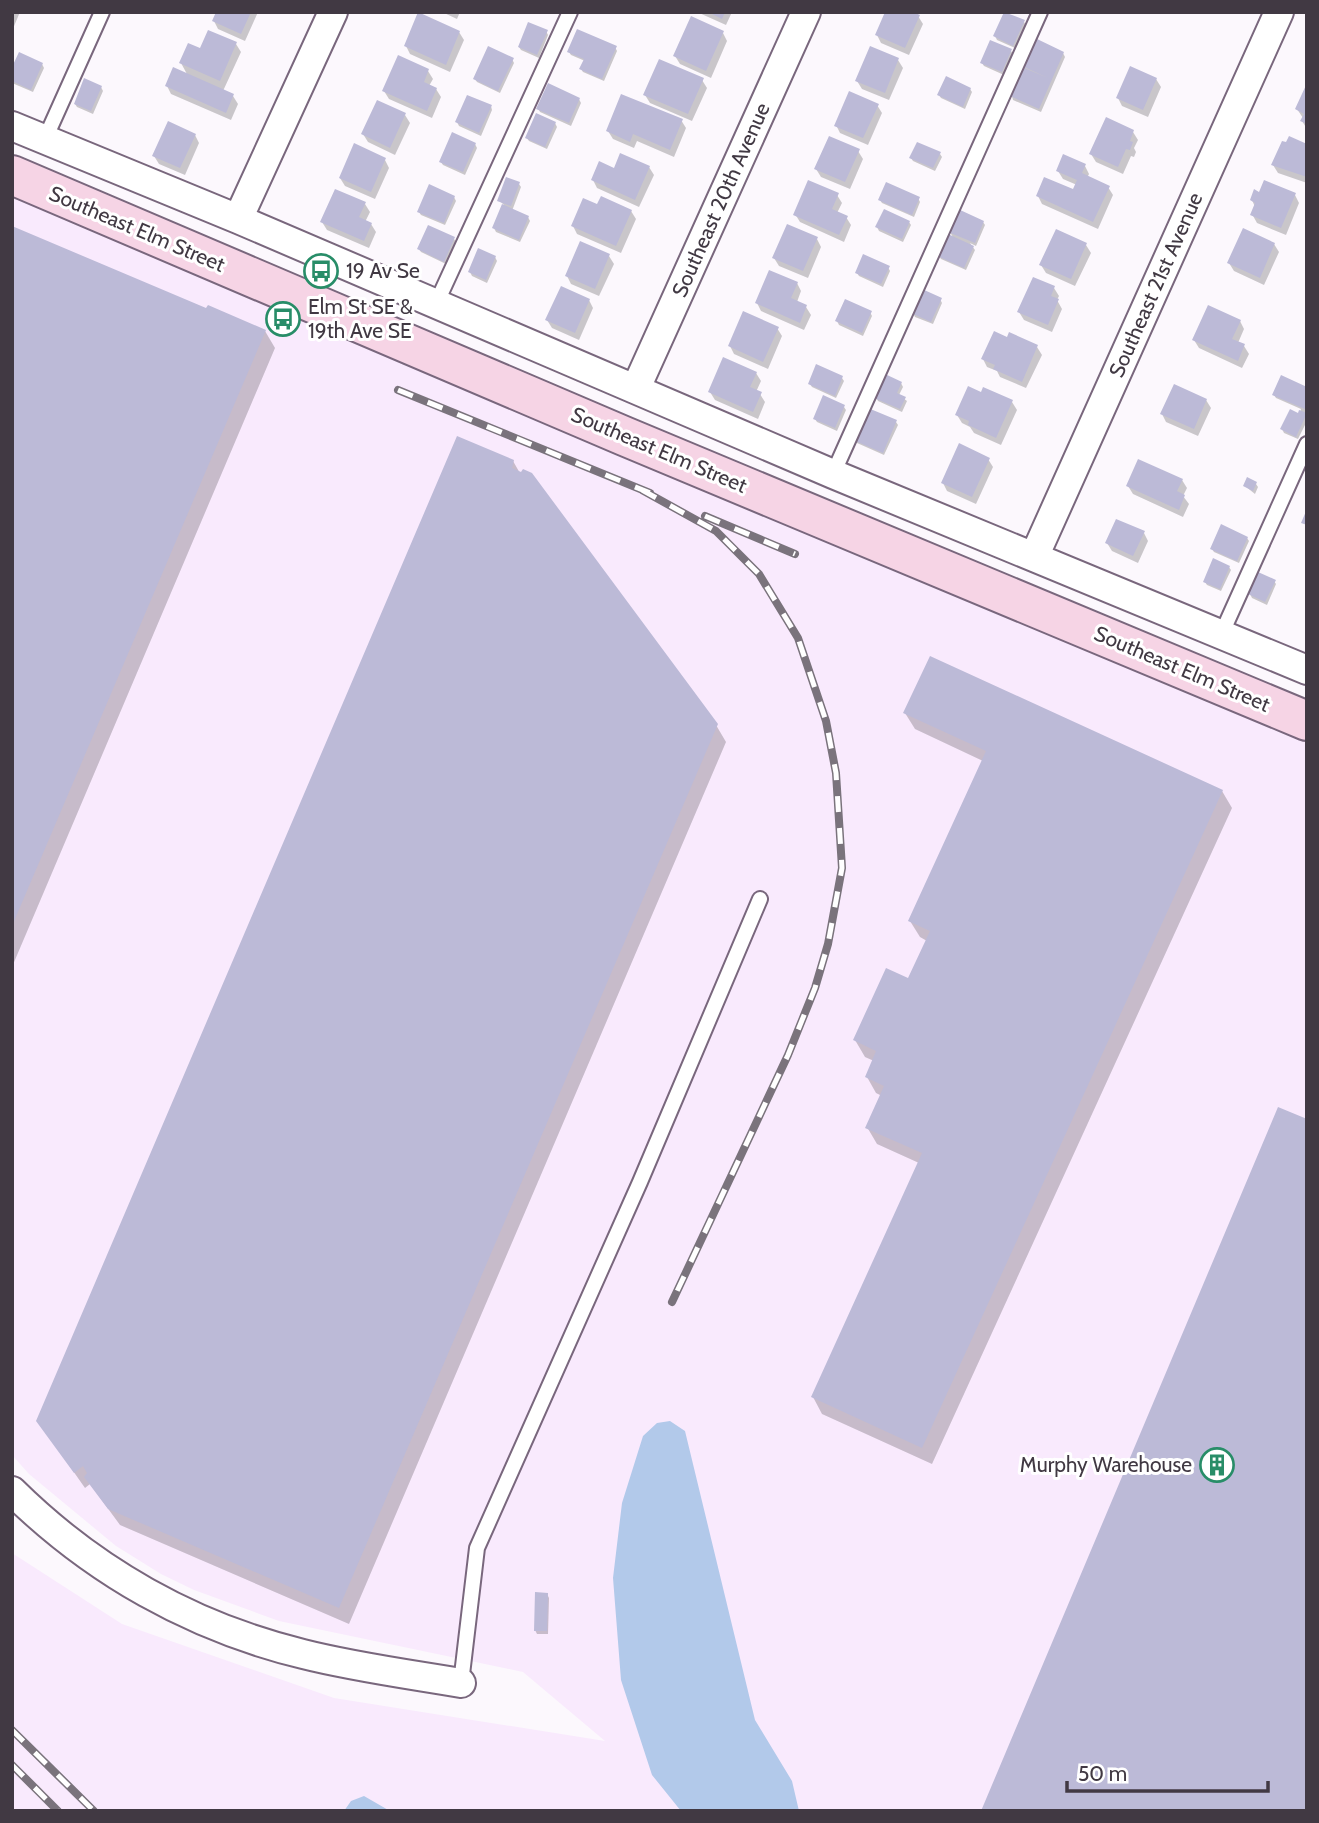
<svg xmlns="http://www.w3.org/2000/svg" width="1319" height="1823" viewBox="0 0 1319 1823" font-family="Cabin,sans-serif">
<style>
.built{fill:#f9eafd}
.water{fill:#b2c9ea}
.shadow{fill:#0003}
.building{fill:#bcbad7}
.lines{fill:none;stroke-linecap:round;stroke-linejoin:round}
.lane-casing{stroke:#79677d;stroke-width:18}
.street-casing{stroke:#79677d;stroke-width:32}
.secondary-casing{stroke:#79677d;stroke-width:42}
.lane{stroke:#fff;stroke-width:14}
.street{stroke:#fff;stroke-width:28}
.secondary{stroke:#f6d4e5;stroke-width:38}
.rail-casing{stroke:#7a737c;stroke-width:8}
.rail{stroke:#fff;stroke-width:5;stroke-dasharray:16;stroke-linecap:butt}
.labels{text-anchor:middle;stroke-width:6;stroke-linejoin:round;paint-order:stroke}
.street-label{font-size:21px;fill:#413943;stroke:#fff}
.poi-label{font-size:21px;fill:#413943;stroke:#fff;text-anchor:start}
</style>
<rect width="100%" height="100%" fill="#fcf8fd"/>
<path class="built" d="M12 187 1307 741V1811H12V1553L122 1624 334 1698 605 1741 523 1672 279 1621 194 1590 161 1574 116 1546 29 1474 12 1455Z"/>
<path class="water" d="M670 1421 685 1431 755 1720 792 1781 799 1811H681L652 1775 621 1680 613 1578 622 1503 643 1436 657 1423Z
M364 1796 390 1811H344L351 1801Z"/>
<path class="shadow" d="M12 12H20L12 31Z
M218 12H258L245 41 218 29 214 21Z
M442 12H460L457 19Z
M697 12H732L726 25Z
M918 16 923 24 909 55 881 43 877 35Z
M1024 22 1026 25 1015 48 997 40 995 36Z
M546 31 548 35 539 58 521 50 519 47Z
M459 32 464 40 450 72 410 54 406 46Z
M723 33 727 41 711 78 680 64 675 56Z
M1036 40 1063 53 1065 57 1041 112 1013 100 1012 96Z
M236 44 241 52 223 91 233 96 238 104 231 120 171 94 167 86 188 76 181 63 201 51Z
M615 47 617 51 604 81 583 72 581 69 585 61 571 55 569 52Z
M1011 51 1013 54 1004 75 984 66 982 63Z
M512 59 514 63 500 93 477 82 475 79Z
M898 60 903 68 889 100 862 89 857 81Z
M42 64 44 68 33 92 12 83V71Z
M428 71 433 79 429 86 436 89 441 97 432 118 389 99 384 91Z
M1156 79 1161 87 1148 117 1122 106 1118 98Z
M702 80 707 88 692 121 650 103 645 95Z
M101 87 103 91 93 114 77 107 75 104Z
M970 89 972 92 965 109 941 98 939 95Z
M1307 90V129L1302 121 1303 118 1297 109Z
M579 99 581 103 571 126 540 112 538 108Z
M877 105 882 113 868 145 840 133 836 125Z
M491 106 492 110 481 136 459 126 457 122Z
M405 115 410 123 395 155 368 142 363 134Z
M681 120 686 128 674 157 637 141 634 148 613 139 608 131Z
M555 123 557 127 547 149 529 141 527 138Z
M1133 132 1138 140 1134 148 1136 152 1134 157 1131 156 1123 174 1096 162 1091 154Z
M195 135 199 143 185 175 159 164 154 156Z
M475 144 477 148 465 175 443 165 441 162Z
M1307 146V183L1278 173 1273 165Z
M858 151 863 159 850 189 821 177 816 169Z
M940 154 942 157 935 171 913 161 911 158Z
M385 160 389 168 375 199 345 186 340 178Z
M1085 166 1089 174 1087 178 1108 187 1113 195 1098 229 1042 204 1038 196 1073 192 1077 185 1063 179 1058 171Z
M649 167 654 175 639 207 597 188 593 180 615 170Z
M519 184 521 187 512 211 528 217 530 221 520 242 496 232 494 228 504 205 499 200Z
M1260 194 1295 195 1299 203 1286 235 1257 223 1252 214 1255 207 1252 200Z
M837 195 842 203 837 213 846 217 851 225 844 242 800 222 795 214Z
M454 197 456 201 445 225 421 215 419 212Z
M918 198 920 202 914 217 882 203 880 200Z
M365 204 370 212 365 222 371 224 376 232 369 248 327 230 322 222Z
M598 207 631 211 636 219 621 253 577 234 573 226Z
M909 222 911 225 903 242 879 231 877 227Z
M983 222 985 225 976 246 970 243 975 250 966 270 941 259 939 256 954 239 950 232Z
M12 228 207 311 265 331 275 348 12 967Z
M454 239 456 242 446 264 421 252 419 249Z
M817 239 821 247 808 278 779 266 774 258Z
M1274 244 1279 252 1264 285 1234 271 1229 263Z
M1086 245 1091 253 1075 286 1046 273 1041 265Z
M609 256 614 264 599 296 571 284 567 276Z
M495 257 497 261 487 283 472 276 470 272Z
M888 267 890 271 883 287 859 276 857 273Z
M797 283 801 291 797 302 806 307 811 315 804 330 761 311 757 303Z
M1054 288 1059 296 1057 300 1062 309 1052 332 1024 320 1019 312Z
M940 299 942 303 933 324 915 317 913 313Z
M589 300 593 308 579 340 552 328 547 320Z
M870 312 872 316 863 336 839 325 837 321Z
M1240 321 1244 329 1238 343 1244 346 1249 354 1242 368 1199 348 1194 340Z
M777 328 782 336 768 369 734 354 730 346Z
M1037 347 1042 355 1026 388 1000 377 997 371 987 367 983 359Z
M756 373 761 381 756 392 760 394 765 402 758 419 715 400 710 392Z
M842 378 844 381 836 398 812 387 810 384Z
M901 383 903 387 899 395 907 401 902 412 878 401 876 397Z
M1307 388V421L1298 439 1284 433 1282 429 1299 415 1301 409 1276 398 1274 395Z
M1206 400 1211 408 1198 436 1166 422 1162 414Z
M1012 402 1017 410 1001 445 974 433 970 427 962 423 957 415Z
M844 407 846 410 837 431 817 422 815 419Z
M896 422 898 425 884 455 857 443 855 440Z
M988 459 993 467 976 504 947 491 943 483Z
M513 461 521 475 716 725 726 742 349 1624 120 1525 90 1484 85 1488 38 1421Z
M1182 480 1187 488 1183 496 1189 504 1183 517 1133 494 1128 486Z
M1256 484 1258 487 1255 494 1245 486Z
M1144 533 1148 541 1138 563 1112 551 1107 543Z
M1247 538 1249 541 1239 563 1214 552 1212 549Z
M1229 567 1231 570 1221 591 1207 585 1205 582Z
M1274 581 1276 584 1267 605 1252 598 1250 594Z
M905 713 1222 791 1232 808 932 1464 822 1414 813 1397 919 1163 877 1144 867 1127 882 1096 876 1093 867 1077 874 1061 865 1057 855 1040 909 980 927 941 920 937 910 921 983 761 915 729Z
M547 1594 549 1598 548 1634H537L535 1630Z"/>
<path class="building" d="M216 12H251L241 34 212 21Z
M418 12 460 31 446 65 404 46Z
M708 12H725L722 19Z
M885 12H913L920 15 905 48 875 35Z
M1004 12 1025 20 1013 46 993 36Z
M691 16 724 31 706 71 673 56Z
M528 22 548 30 537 55 518 47Z
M577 29 617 46 602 79 579 69 584 59 567 52Z
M208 30 237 42 220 81 179 63 188 43 200 48Z
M1035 38 1064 52 1039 109 1010 96 1022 67 1048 78 1022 66Z
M990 40 1012 49 1002 72 980 63Z
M488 46 514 58 498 91 473 79Z
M870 46 899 58 885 93 855 81Z
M19 52 43 63 31 90 12 81V67Z
M398 55 429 69 424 82 437 88 427 111 382 91Z
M659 59 704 78 688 114 643 95Z
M1130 66 1157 78 1143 110 1116 98Z
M173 67 234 94 226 113 165 86Z
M946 76 971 88 963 107 937 95Z
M84 78 102 86 91 111 74 104Z
M548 83 580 98 569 123 536 109Z
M1307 83V124L1300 121 1304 114 1295 109Z
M849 91 879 104 863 138 834 126Z
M621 94 683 119 670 150 633 134 630 142 606 131Z
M467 95 492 105 479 133 455 122Z
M377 100 406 113 390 148 361 134Z
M536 113 556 122 545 147 525 138Z
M1106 117 1134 130 1130 141 1133 142 1130 150 1126 149 1118 167 1089 154Z
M168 121 196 134 180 168 152 156Z
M452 132 476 143 463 172 439 162Z
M829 136 860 149 845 182 814 169Z
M1289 136 1307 144V177L1271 165 1282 141 1286 142Z
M917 142 941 152 933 168 909 158Z
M354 143 386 158 371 192 339 178Z
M620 153 650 166 635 200 591 180 599 161 614 168Z
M1063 154 1086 164 1082 173 1110 186 1093 222 1036 196 1044 177 1073 189 1077 180 1056 171Z
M506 177 520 182 511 206 497 201Z
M808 180 839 193 832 209 848 216 839 235 793 215Z
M1264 180 1296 193 1281 228 1250 215 1255 203 1250 200 1254 189 1259 192Z
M886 182 920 197 912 215 878 200Z
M429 184 455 196 444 223 417 212Z
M335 189 366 202 359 217 372 223 364 241 320 222Z
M601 196 632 210 616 246 571 226 583 198 597 204Z
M502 204 529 216 519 240 492 228Z
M884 209 910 221 902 239 875 227Z
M958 209 984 221 975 243 948 232Z
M787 224 818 237 803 271 772 258Z
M428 225 455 237 444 262 417 249Z
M12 226 206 308 208 305 266 330 12 926Z
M1243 228 1275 243 1260 278 1227 263Z
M1056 229 1087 243 1071 279 1039 265Z
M948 234 974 246 964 268 937 256Z
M580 241 610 254 595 289 565 276Z
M478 248 496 256 486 280 468 272Z
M863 254 890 266 881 284 855 273Z
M769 270 798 282 791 298 807 305 800 323 755 303Z
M1033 277 1055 286 1051 296 1059 299 1048 325 1017 312Z
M561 286 590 299 575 333 545 320Z
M922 289 942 298 931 322 911 313Z
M845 299 872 311 862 333 835 321Z
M1208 305 1241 320 1232 339 1245 344 1238 361 1192 340Z
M743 311 779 327 763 362 728 346Z
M994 331 1007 337 1009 332 1038 345 1022 382 993 369 995 365 981 359Z
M723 357 757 372 750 387 762 392 753 412 708 392Z
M816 364 843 376 835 396 808 384Z
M885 374 902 382 897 393 906 397 900 409 874 398Z
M1281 375 1307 387 1305 409 1272 395Z
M1174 384 1207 399 1194 429 1160 414Z
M968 386 981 392 983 387 1013 400 996 438 968 425 969 421 955 415Z
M823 395 845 405 835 428 813 419Z
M868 408 897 420 883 453 853 440Z
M1290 409 1298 413 1299 410 1307 413 1296 437 1280 429Z
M457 436 514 460 512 468 521 472 523 469 532 473 718 724 339 1608 108 1509 84 1477 87 1473 83 1466 74 1473 36 1421Z
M959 443 990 458 972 497 941 483Z
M1138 459 1183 479 1177 491 1185 495 1179 510 1126 486Z
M1247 477 1257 482 1253 491 1243 486Z
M1307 509V525L1301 523Z
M1116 519 1145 531 1133 556 1105 543Z
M1221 524 1248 537 1237 561 1210 549Z
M1213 558 1230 566 1220 589 1203 582Z
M1258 572 1276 580 1265 602 1248 594Z
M930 656 1223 790 922 1448 811 1397 922 1153 865 1128 884 1086 865 1077 876 1051 853 1040 886 968 908 978 930 931 908 921 986 751 903 713Z
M1278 1107 1307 1119V1811H981Z
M535 1592 548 1593 547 1631H534Z"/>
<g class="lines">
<g class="lane-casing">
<path id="lane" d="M45 139 102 12
M436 304 570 12
M833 474 1040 12
M1221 635 1307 444
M461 1683 477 1548 640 1182 760 899"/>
</g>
<g class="street-casing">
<path id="street" d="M12 126 238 219 833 474 1307 670
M238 219 333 12
M636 388 806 12
M1034 557 1279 12
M12 1491C93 1571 192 1627 303 1654 354 1667 408 1674 461 1683"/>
</g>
<g class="secondary-casing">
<path id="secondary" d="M12 175 624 436 1307 721"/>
</g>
<use href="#lane" class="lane"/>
<use href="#street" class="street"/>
<use href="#secondary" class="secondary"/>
<g class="rail-casing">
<path id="rail" d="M398 390 650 493
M642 490 716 531 759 574 798 638 826 721 836 773 842 868 828 944 815 988 788 1055 672 1302
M705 516 795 554
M12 1730 94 1811
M12 1765 58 1811"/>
</g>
<use href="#rail" class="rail"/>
</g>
<defs>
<g id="bus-ring" transform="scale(1.75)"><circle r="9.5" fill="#fff" stroke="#288d68" stroke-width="1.5"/><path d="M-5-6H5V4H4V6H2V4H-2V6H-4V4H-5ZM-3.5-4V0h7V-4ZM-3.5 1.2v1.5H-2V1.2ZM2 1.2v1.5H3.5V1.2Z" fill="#288d68"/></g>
<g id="building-ring" transform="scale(1.75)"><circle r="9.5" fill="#fff" stroke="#288d68" stroke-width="1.5"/><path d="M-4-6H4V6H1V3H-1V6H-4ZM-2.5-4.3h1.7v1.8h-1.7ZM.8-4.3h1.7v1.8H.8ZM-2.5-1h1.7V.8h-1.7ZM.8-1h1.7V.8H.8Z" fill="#288d68"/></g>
</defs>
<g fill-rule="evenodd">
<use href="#bus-ring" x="321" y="271"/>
<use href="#bus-ring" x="283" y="319"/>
<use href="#building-ring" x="1217" y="1465"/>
</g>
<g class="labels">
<g class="street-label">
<text transform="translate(721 200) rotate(-66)" y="7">Southeast 20th Avenue</text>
<text transform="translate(137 229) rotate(23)" y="7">Southeast Elm Street</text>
<text transform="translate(1156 285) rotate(-66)" y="7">Southeast 21st Avenue</text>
<text transform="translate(659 450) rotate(23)" y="7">Southeast Elm Street</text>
<text transform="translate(1182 669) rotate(23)" y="7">Southeast Elm Street</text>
</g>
<g class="poi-label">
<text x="346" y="278">19 Av Se</text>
<text x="308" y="314">Elm St SE &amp;<tspan x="308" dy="24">19th Ave SE</tspan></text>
<text x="1192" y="1472" text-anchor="end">Murphy Warehouse</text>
</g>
</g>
<rect width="1319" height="1823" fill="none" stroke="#413943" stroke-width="28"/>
<path d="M1067 1781v10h201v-10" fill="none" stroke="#413943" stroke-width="3.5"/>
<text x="1078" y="1781" font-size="21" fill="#413943" stroke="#ffffff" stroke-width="5" paint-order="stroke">50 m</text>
</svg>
